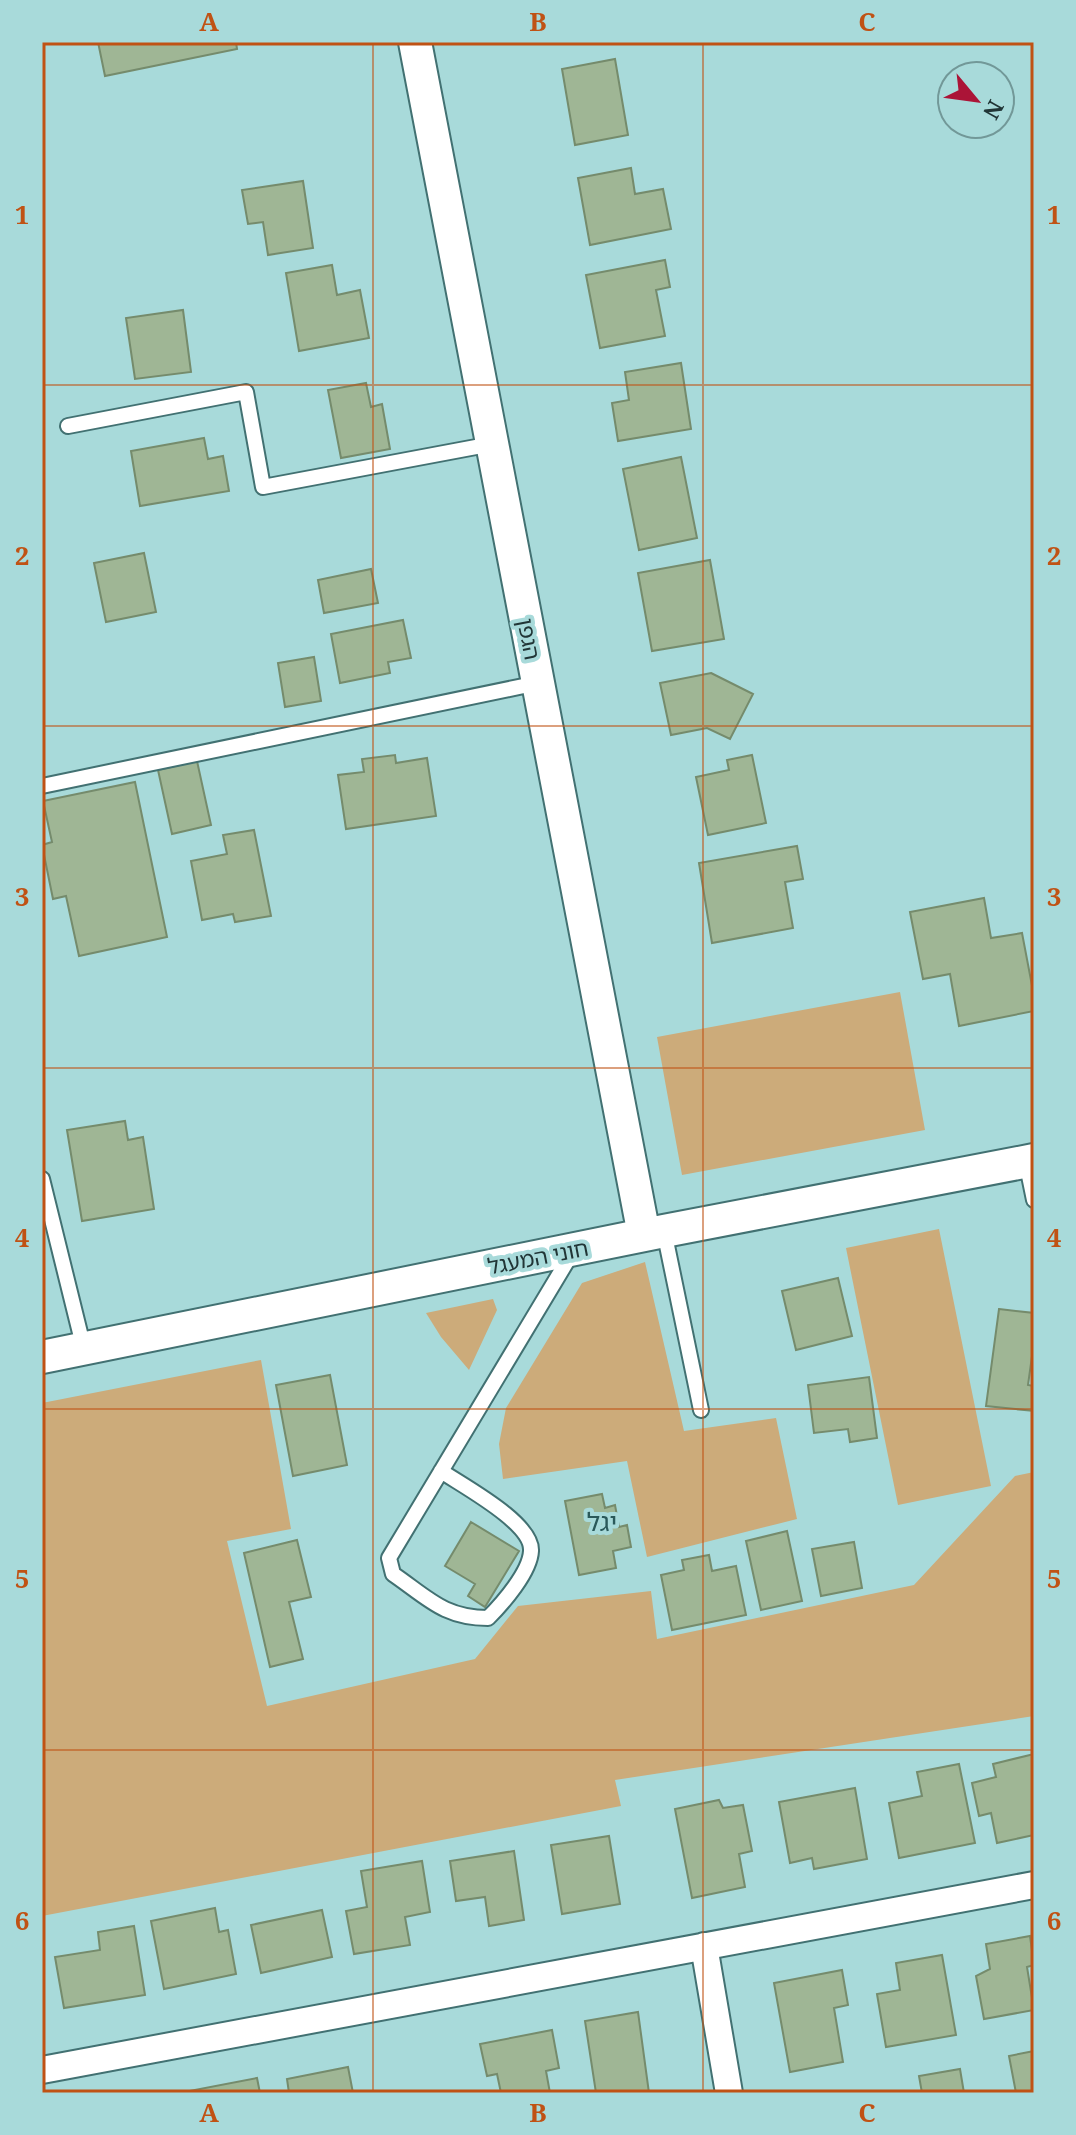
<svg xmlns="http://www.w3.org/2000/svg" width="1076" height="2135" viewBox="0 0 1076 2135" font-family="'Noto Serif','Noto Sans Hebrew',serif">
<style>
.green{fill:#ccab7a}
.building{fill:#9fb695;stroke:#758b6c;stroke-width:2}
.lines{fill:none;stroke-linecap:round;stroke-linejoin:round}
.service-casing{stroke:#427172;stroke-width:18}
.minor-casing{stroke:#427172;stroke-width:30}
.tertiary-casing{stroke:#427172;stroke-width:36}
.service{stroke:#fff;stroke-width:14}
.minor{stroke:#fff;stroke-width:26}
.tertiary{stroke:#fff;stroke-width:32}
.grid{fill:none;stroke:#c05214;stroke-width:2;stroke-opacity:0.55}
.labels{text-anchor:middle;stroke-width:8;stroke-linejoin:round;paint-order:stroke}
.street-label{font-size:22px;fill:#213536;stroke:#a8dada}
.quarter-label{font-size:26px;fill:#2a595a;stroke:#a8dada}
.neatline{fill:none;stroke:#c05214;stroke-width:3}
.grid-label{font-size:26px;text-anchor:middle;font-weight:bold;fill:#c05214}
</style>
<rect width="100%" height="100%" fill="#a8dada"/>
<path class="green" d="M900 992 925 1130 682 1175 657 1037Z
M939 1229 991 1486 898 1505 846 1248Z
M645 1262 684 1431 776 1418 797 1519 647 1557 627 1461 503 1479 499 1444 506 1408 582 1283Z
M493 1299 497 1310 469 1370 441 1337 426 1313Z
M261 1360 291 1529 227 1541 267 1706 475 1659 518 1606 651 1591 657 1639 914 1585 1015 1476 1034 1472V1716L615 1780 621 1806 42 1916V1403Z"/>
<path class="building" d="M98 42H236L237 49 105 76Z
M615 59 628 135 575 145 562 69Z
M631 168 635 194 663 189 671 229 590 245 578 178Z
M303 181 313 248 268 255 263 222 248 224 242 190Z
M665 260 670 287 656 290 665 336 600 348 586 275Z
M332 265 337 295 360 290 369 338 299 351 286 273Z
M183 310 191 372 135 379 126 318Z
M681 363 691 429 618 441 612 403 629 400 625 372Z
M366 383 371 407 382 404 390 449 341 458 328 390Z
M204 438 208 459 223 456 229 491 140 506 131 451Z
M681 457 697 538 639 550 623 469Z
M144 553 156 612 106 622 94 563Z
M710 560 724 639 652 651 638 573Z
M371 569 378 603 324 613 318 580Z
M403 620 411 658 388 662 390 673 340 683 331 634Z
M314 657 321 701 285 707 278 663Z
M711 673 753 694 730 739 707 728 671 735 660 683Z
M395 755 396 763 427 758 436 816 346 829 338 775 364 772 362 759Z
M752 755 766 823 708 835 696 777 729 770 727 760Z
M197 761 211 825 172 834 158 770Z
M135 782 167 937 79 956 66 896 53 899 42 845 52 842 43 801Z
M254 830 271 916 235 922 233 914 202 920 191 861 227 854 223 835Z
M797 846 803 879 785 882 793 928 712 943 699 863Z
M984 898 991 938 1022 933 1034 996V1011L959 1026 950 974 923 979 910 912Z
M125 1121 128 1140 143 1137 154 1209 82 1221 67 1130Z
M838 1278 852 1336 796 1350 782 1291Z
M999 1309 1034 1313V1342L1028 1385 1034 1386V1411L986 1406Z
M330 1375 347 1465 293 1476 276 1385Z
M869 1377 877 1438 850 1442 848 1429 814 1433 808 1385Z
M602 1494 605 1508 615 1505 619 1527 627 1525 631 1547 613 1551 616 1568 579 1575 565 1501Z
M471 1522 519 1551 485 1607 468 1596 475 1584 445 1566Z
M787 1531 802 1601 761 1610 746 1541Z
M297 1540 311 1597 289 1602 303 1659 270 1667 244 1553Z
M854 1542 862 1588 821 1596 812 1549Z
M709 1555 712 1571 736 1566 746 1615 672 1630 661 1575 684 1570 682 1560Z
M1034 1754V1835L997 1843 991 1813 979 1816 972 1783 996 1777 993 1764Z
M959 1764 975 1843 899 1858 889 1803 922 1796 917 1772Z
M855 1788 867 1859 814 1869 812 1858 790 1863 779 1802Z
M719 1800 723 1808 743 1805 752 1851 739 1854 745 1887 692 1898 675 1809Z
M609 1836 620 1904 562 1914 551 1845Z
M514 1851 524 1920 489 1926 485 1897 456 1901 450 1861Z
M422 1861 430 1912 405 1917 410 1945 354 1954 346 1911 367 1907 361 1871Z
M215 1908 219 1932 228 1930 236 1974 164 1989 151 1921Z
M322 1910 332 1957 261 1973 251 1925Z
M134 1926 145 1995 64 2008 55 1957 100 1950 98 1932Z
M1030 1936 1034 1965 1027 1967 1034 2010 984 2019 976 1976 990 1969 986 1944Z
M942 1955 956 2035 886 2047 877 1994 900 1990 896 1963Z
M842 1970 848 2005 834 2008 843 2062 790 2072 774 1983Z
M638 2012 649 2093H596L585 2021Z
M552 2030 559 2068 546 2071 550 2093H501L497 2074 487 2076 480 2044Z
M1034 2051V2093H1016L1009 2056Z
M348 2067 353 2093H289L287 2079Z
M960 2069 964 2093H922L919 2076Z
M257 2078 260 2093H184V2092Z"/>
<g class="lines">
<g class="service-casing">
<path id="service" d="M68 426 246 392 263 487 492 444
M42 786 538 683
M1026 1161 1034 1200
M42 1179 84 1349
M664 1231 701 1410
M441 1471C463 1486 533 1523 531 1551 530 1572 503 1603 488 1618 444 1618 428 1598 393 1574L389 1558 572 1253"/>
</g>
<g class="minor-casing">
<path id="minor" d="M704 1946 729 2093
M42 2070 1034 1885"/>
</g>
<g class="tertiary-casing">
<path id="tertiary" d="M415 42 644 1235
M42 1357 664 1231 1034 1160"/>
</g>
<use href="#service" class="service"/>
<use href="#minor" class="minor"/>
<use href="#tertiary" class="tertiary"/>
</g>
<path class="grid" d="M373 42V2093M703 42V2093M42 385H1034M42 726H1034M42 1068H1034M42 1409H1034M42 1750H1034"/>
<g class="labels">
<g class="street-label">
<text transform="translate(529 639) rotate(79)" y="8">הגפן</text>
<text transform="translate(538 1257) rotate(-11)" y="8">חוני המעגל</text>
</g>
<g class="quarter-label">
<text x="602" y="1531">יגל</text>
</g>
</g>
<rect width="1076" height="2135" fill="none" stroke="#a8dada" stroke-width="88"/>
<g transform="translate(976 100) rotate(119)"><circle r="38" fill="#a8dada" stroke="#729898" stroke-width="2"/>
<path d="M0-6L14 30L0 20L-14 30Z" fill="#ab1437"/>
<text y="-12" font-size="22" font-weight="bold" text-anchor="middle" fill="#213536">N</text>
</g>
<rect x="44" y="44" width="988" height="2047" class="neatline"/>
<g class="grid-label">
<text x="209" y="31">A</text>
<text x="538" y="31">B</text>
<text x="867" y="31">C</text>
<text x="22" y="224">1</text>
<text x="1054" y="224">1</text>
<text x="22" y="565">2</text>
<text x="1054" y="565">2</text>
<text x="22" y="906">3</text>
<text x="1054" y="906">3</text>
<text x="22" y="1247">4</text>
<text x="1054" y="1247">4</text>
<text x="22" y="1588">5</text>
<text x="1054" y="1588">5</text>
<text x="22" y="1930">6</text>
<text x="1054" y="1930">6</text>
<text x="209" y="2122">A</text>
<text x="538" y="2122">B</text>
<text x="867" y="2122">C</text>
</g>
</svg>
